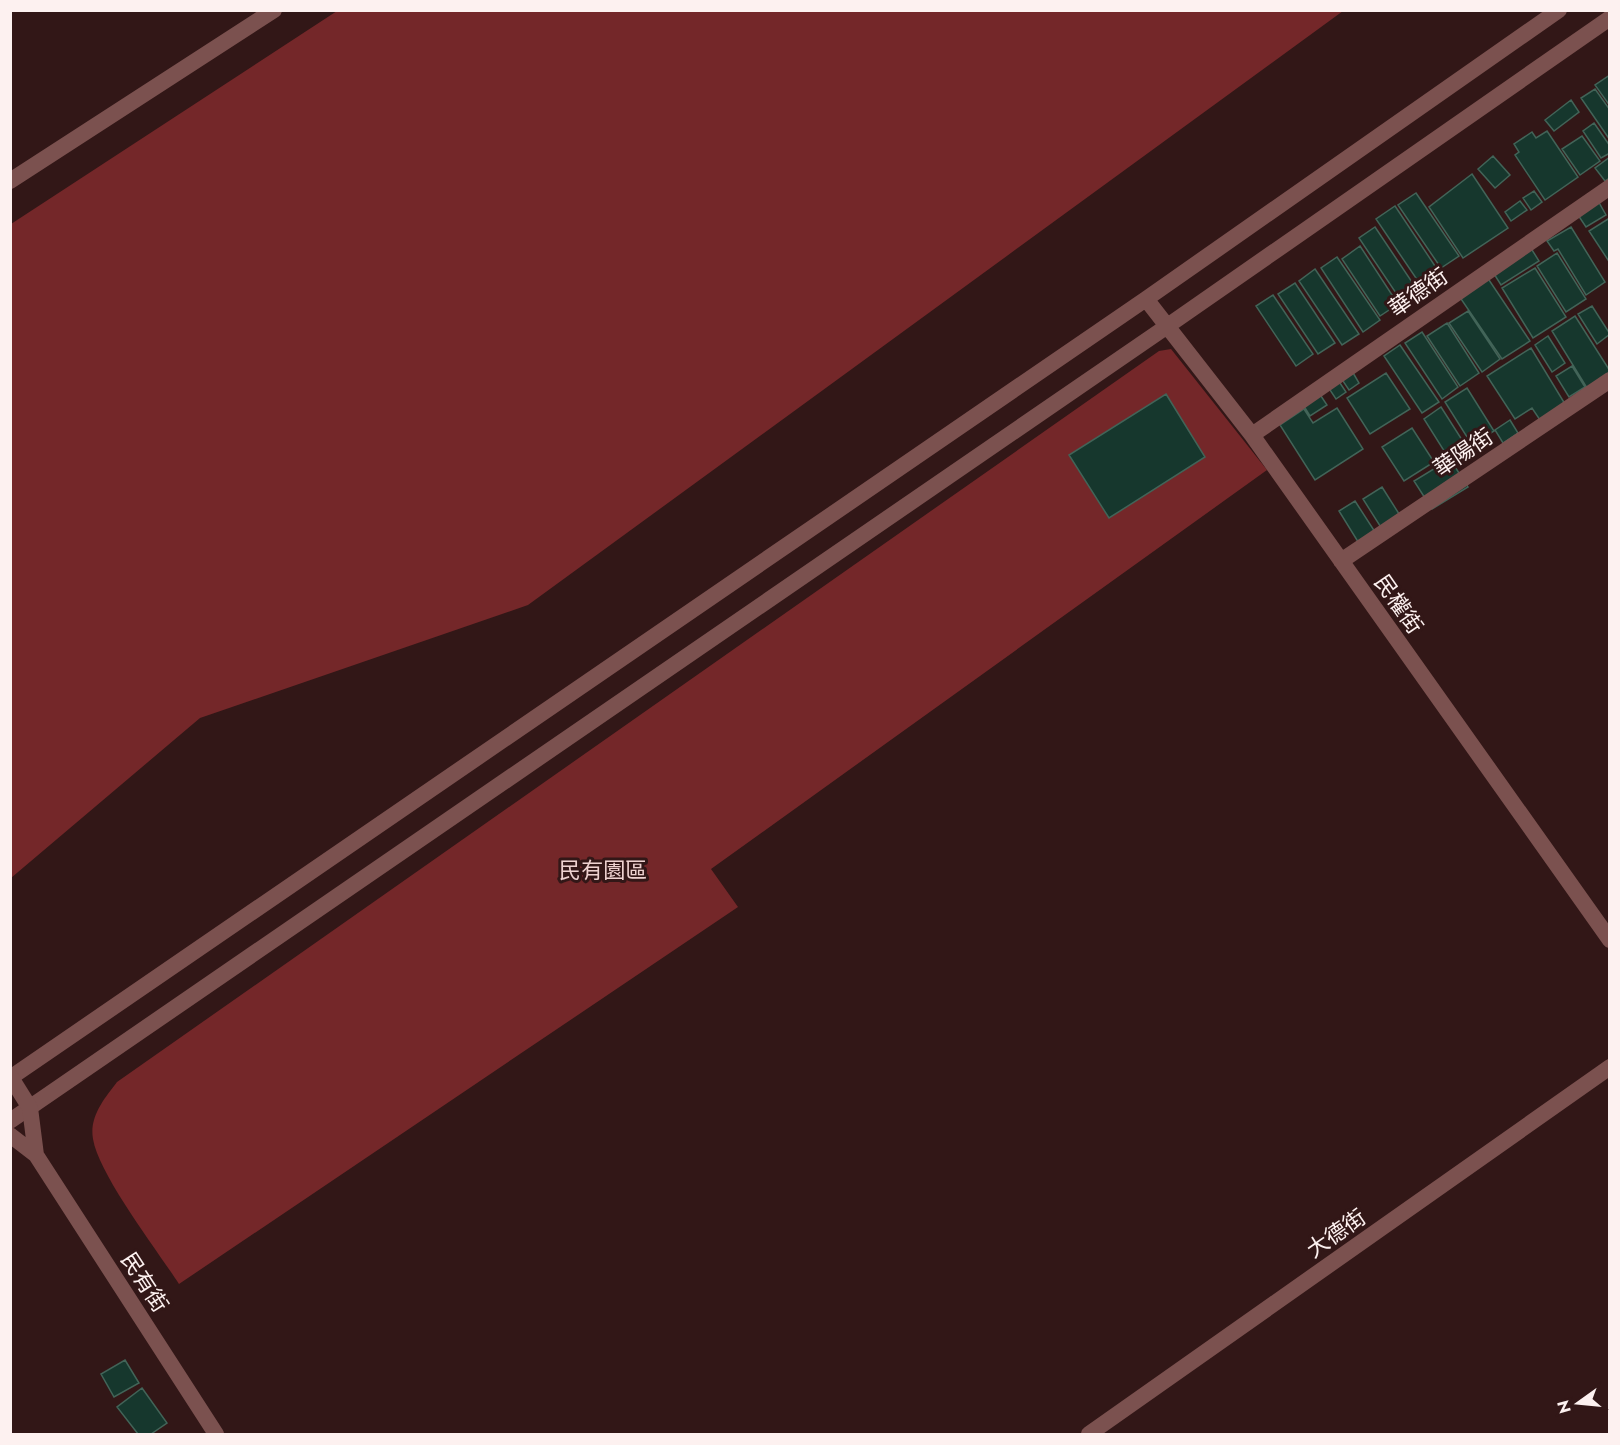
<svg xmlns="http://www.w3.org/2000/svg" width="1620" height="1445" viewBox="0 0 1620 1445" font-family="Jost,'Noto Sans TC',sans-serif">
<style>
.green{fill:#742729}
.building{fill:#16372d;stroke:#426458;stroke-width:1.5}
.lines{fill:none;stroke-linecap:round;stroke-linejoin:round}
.service{stroke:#7b514f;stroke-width:16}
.minor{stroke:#7b514f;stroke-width:16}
.tertiary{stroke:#7b514f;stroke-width:16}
.labels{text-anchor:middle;stroke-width:6;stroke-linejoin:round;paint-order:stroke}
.street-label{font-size:22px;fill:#fdf1f0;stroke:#321717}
.park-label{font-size:22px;fill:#eed2d0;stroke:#321717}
</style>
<rect width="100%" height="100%" fill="#321717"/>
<path class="green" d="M337 11V10L1343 11 528 605 200 718 11 878V224Z
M1171 349 1267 470 711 869 738 907 179 1284C157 1250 99 1175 93 1139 89 1116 105 1098 117 1082L1159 351Z"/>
<path class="building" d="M1610 75V106L1595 85Z
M1595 89 1610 110V140L1581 98Z
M1571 100 1579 112 1554 131 1545 120Z
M1594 123 1610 146V153L1601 158 1583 131Z
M1547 131 1578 177 1545 200 1515 155 1519 152 1514 144 1532 132 1536 138Z
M1582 136 1600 161 1580 175 1562 149Z
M1493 156 1510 175 1495 188 1478 169Z
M1610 157V178L1605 181 1595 168Z
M1472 174 1508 228 1463 258 1429 207Z
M1534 191 1542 202 1531 210 1523 198Z
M1416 193 1459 256 1441 268 1398 205Z
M1597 199 1606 215 1586 227 1576 212Z
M1520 201 1527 210 1511 221 1505 212Z
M1395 206 1439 272 1420 284 1376 219Z
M1608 219 1610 221V263L1589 231Z
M1375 227 1418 291 1402 302 1359 238Z
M1571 227 1605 282 1586 295 1558 249 1554 251 1547 241Z
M1527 242 1539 261 1501 285 1489 266Z
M1360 246 1398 304 1380 316 1342 259Z
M1557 253 1586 299 1566 312 1537 266Z
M1337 257 1380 320 1363 332 1321 268Z
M1535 268 1566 317 1533 338 1502 288Z
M1315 269 1359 334 1342 345 1299 281Z
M1487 277 1530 341 1502 359 1459 296Z
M1295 283 1335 343 1318 354 1278 294Z
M1273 295 1313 354 1296 366 1256 306Z
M1592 306 1610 334 1597 344 1578 314Z
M1468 311 1500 359 1482 372 1449 323Z
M1575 316 1610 371V374L1587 388 1552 331Z
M1447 323 1479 373 1460 386 1427 336Z
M1422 332 1458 387 1442 399 1405 343Z
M1548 336 1565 363 1552 372 1535 345Z
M1400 345 1439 402 1422 413 1384 356Z
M1531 348 1565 404 1540 420 1532 408 1515 419 1487 376Z
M1572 366 1585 387 1569 397 1556 376Z
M1352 371 1359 383 1349 390 1341 378Z
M1386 373 1410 409 1370 434 1347 398Z
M1338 380 1346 392 1336 399 1328 387Z
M1467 388 1494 431 1472 445 1445 402Z
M1319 393 1327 405 1310 416 1302 403Z
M1166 394 1205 457 1109 518 1069 455Z
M1441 407 1464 443 1446 454 1424 419Z
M1337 408 1363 449 1315 480 1280 425 1304 409 1313 423Z
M1510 420 1518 433 1503 443 1495 430Z
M1412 428 1434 462 1404 481 1382 447Z
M1450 459 1468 487 1432 509 1414 481Z
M1382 487 1401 517 1382 529 1363 499Z
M1355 501 1377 535 1360 545 1339 511Z
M125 1360 139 1383 114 1397 101 1374Z
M142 1388 167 1423 151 1434H138L117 1407Z"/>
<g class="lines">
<path class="service" d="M10 181 274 10"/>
<path class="minor" d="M1146 299 1252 435 1610 940
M1252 435 1610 187
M1341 561 1610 380
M10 1078 1146 299 1559 10
M10 1121 1166 327 1610 18
M1089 1434 1610 1067"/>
<path class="tertiary" d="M10 1076 30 1108 36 1155
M10 1135 36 1155 216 1434"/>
</g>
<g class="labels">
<g class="street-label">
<text transform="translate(1418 292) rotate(-35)" y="8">華德街</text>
<text transform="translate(1463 452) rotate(-34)" y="8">華陽街</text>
<text transform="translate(1399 604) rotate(55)" y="8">民權街</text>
<text transform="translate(1336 1233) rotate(-35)" y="8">大德街</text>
<text transform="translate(145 1282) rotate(57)" y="8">民有街</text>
</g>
<g class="park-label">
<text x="603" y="878">民有園區</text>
</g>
</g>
<rect width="1620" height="1445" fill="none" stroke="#fdf1f0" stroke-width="24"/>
<g transform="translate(1578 1403) rotate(255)" stroke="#321717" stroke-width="4.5" paint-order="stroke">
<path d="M0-4.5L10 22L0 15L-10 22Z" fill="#fdf1f0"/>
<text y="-9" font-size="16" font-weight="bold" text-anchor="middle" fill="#fdf1f0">N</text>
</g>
</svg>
